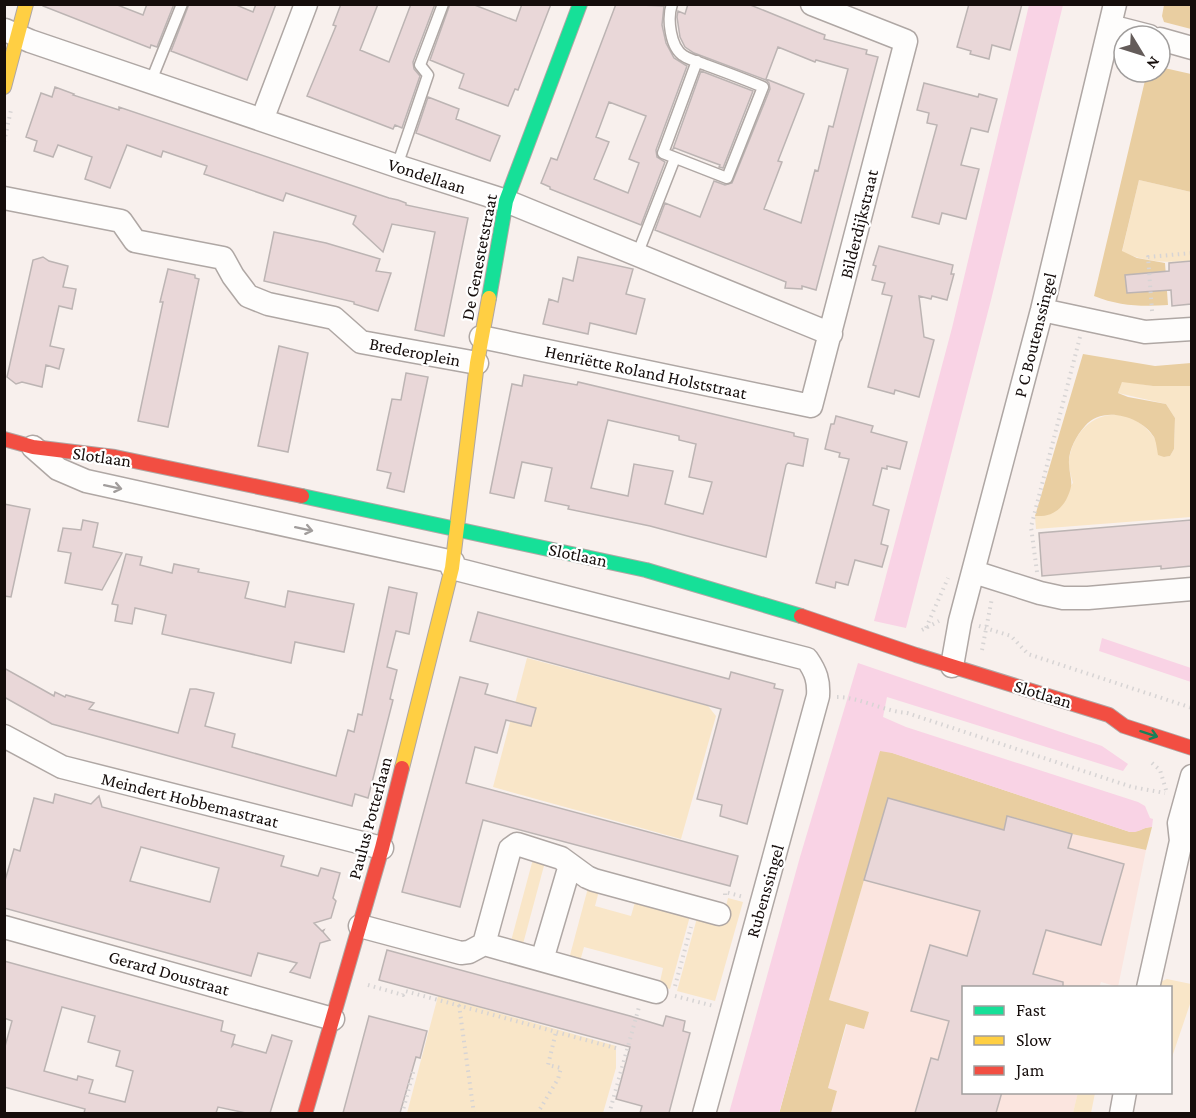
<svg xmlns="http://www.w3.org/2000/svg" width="1196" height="1118" viewBox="0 0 1196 1118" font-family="'Crimson Pro',serif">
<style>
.built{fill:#fbe5df}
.green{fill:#f9e6c8}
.forest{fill:#e9cea1}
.water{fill:#f9d3e5}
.building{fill:#e9d7d8;stroke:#bcb4b3;stroke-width:1.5;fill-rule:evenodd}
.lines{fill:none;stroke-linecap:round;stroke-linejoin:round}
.lane-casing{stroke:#afa7a4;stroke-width:13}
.street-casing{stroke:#afa7a4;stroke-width:25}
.fast-casing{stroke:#afa7a4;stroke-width:16}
.slow-casing{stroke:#afa7a4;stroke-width:16}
.jam-casing{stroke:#afa7a4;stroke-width:16}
.path{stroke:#d7d4d4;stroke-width:4;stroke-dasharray:1.5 4.5;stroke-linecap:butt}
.lane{stroke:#fefdfc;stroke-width:10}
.street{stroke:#fefdfc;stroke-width:22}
.fast{stroke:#16e098;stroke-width:14}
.slow{stroke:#ffcf43;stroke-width:14}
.jam{stroke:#f24e42;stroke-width:14}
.oneway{stroke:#a19d9c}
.oneway2{stroke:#168159}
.labels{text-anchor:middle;stroke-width:4.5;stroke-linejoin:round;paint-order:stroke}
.street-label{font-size:18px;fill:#150d0b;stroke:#fff}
</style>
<rect width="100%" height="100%" fill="#f8f0ed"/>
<path class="built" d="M888 798 1003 830 1007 816 1072 834 1146 850 1118 987 1101 982 1099 988H964V1092L1078 1093 1073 1113H831L837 1091 828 1088 847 1024 869 1012 829 1000Z"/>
<path class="green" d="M1139 180 1191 192V261C1166 263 1146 262 1122 252Z
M1122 381 1153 386H1191V517L1036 529 1035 516H1042L1073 483C1071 476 1068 467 1069 460 1076 414 1124 398 1153 436 1158 442 1160 451 1164 457L1170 456 1174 449 1175 418 1166 404 1118 393Z
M527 658 708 706 716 716 681 839 493 787Z
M533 859 545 862 523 944 511 941Z
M589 884 600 887 595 906 631 916 635 902 690 916 670 989 659 986 663 968 584 947 579 965 569 959Z
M728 898 743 902 715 1001 677 991 697 918 721 925Z
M1167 979 1191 984V1001L1171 1060 1172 992 1170 988H1157L1160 982Z
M438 996 616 1046V1068L603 1113H407Z
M1078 1092 1095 1093 1091 1113H1073Z"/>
<path class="forest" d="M1164 5H1191V29L1164 22 1162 16Z
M1160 67 1191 74V192L1139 180 1122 251 1137 258 1165 263 1168 305C1142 307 1119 306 1094 296L1147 72H1160Z
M1083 354 1155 366 1191 363V386H1153L1122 382 1118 393 1128 397 1166 404 1175 418 1174 449 1170 456 1164 457 1158 455C1157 449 1156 441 1154 437 1141 416 1102 405 1085 426 1076 436 1068 451 1069 464 1070 481 1075 482 1066 500 1059 512 1049 517 1035 516Z
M884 750 1130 832C1139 832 1143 827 1152 827L1146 850 1072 834 1008 816 1004 830 888 798 829 1000 869 1012 864 1029 846 1024 828 1088 837 1091 831 1113 779 1114 877 755 880 751Z"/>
<path class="water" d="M1029 5H1063L991 300 906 628 874 621 952 328Z
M1102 638 1191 668V682L1099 651Z
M858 663 1102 746 1128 764 1123 771 887 697 883 717 906 727 1138 802 1145 806 1150 818 1153 819 1152 827C1143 827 1140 833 1130 832L892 753 880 751 779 1113H729L800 857Z"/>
<path class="building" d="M43 4H115L143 15 147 4H174L157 47 151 45 150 48 43 6Z
M189 4H234L253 12 256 4H276L247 80 171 51Z
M341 4H378L360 50 389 62 411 4H435L413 62 414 69 420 76 402 128 395 125 393 129 307 96 336 26 333 25Z
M450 4H472L516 21 522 4H551L518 90 515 89 508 106 459 88 464 74 430 60Z
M616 4 664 6 662 25 666 43 674 58 687 66 656 150 657 157 665 162 641 225 550 189V187L541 183 551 158 557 160ZM609 102 646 116 629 159 639 163 628 193 594 179 609 142 596 137Z
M688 4H748L817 32 825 35 824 39 867 50 866 54 878 57 816 290 802 286V289L785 288 786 282 655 230 665 203 700 217 714 181 725 185 732 183 770 89 769 83 766 80 694 53 685 47 680 37 677 17 678 11 685 14ZM778 47 815 62 816 60 848 69 833 127 829 126 818 171 815 170 801 223 764 209 782 162 778 161 804 94 766 79Z
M969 4H1022L1010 50 992 45 989 59 970 54 971 51 957 47Z
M701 71 753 91 723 168 719 167 720 165 701 158 675 148 673 149Z
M924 83 978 97 979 94 997 99 988 132 971 128 961 165 979 169 966 219 942 213 939 224 912 217 937 125 927 123 929 113 917 110Z
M55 87 74 94 73 95 119 110V107L389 198 398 200 406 203V205L468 218 444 336 415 330 435 232 392 224 383 252 353 224 356 216 286 193 283 201 204 174 207 166 163 151 161 157 127 145 110 188 85 179 92 157 58 145 53 157 34 151 37 141 26 137 41 93 52 97Z
M428 97 459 109 456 119 500 136 490 161 416 133Z
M274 232 326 243 380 259 376 271 391 273 378 311 354 304V302L264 281Z
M879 246 953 265 951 274H954L947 300 932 296 931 299 919 296 924 337 934 340 919 397 895 390 894 394 868 387 892 296 882 294 885 283 872 280 876 266 873 265Z
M43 257 49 261 68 266 63 287 76 289 72 309 59 306 50 346 64 349 59 369 46 365 42 387 22 382 16 384 7 377 33 260Z
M578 257 633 269 626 294 645 299 636 334 590 323 588 334 543 324 549 299 558 302 563 278 573 281Z
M1191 261V304L1172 306 1171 290 1127 293 1125 275 1169 271V263Z
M168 269 195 275V278L199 279 168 427 138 421 163 302H160Z
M279 346 308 353 288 452 258 446Z
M406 373 428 377 404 492 387 488 391 473 377 470 392 399 401 400Z
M524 375 577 385 578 382 794 433V436L808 439 803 466 788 463 786 465 766 557 650 526 568 509 569 506 545 501 552 468 522 462 514 498 490 493 512 384 522 386ZM608 420 679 436V440L696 444 689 477 712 482 703 514 665 504 673 471 634 464 628 496 591 488Z
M836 416 873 426 871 432 907 442 900 469 887 466V469L882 468 873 505 889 510 881 544 888 546 882 567 855 560 848 585 836 582 835 588 816 583 849 459 839 457 840 453 825 449 831 424H834Z
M4 504 30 509 11 597 4 596Z
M83 520 98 523 93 547 122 553 102 590 65 583 71 553 58 551 63 528 81 530Z
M1191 520V566L1161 569V566L1042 576 1039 533Z
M126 554 142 557 140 565 172 573 174 564 199 569 198 572 249 582 245 598 285 607 288 591 354 604 344 652 295 642 291 663 162 634 166 615 135 608 132 624 115 621 118 605 112 604Z
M389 587 417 593 409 634 396 631 387 667 397 670 390 699 393 700 368 798 355 794 352 806 52 724 4 697V668L54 696 55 692 65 697 66 695 94 703 89 709 178 733 190 689H196L214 693 205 726 235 734 232 747 336 776 348 730 354 732 358 714 362 715Z
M478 612 729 679 731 672 775 684 774 688 783 690 747 824 720 816 722 805 697 799 721 709 470 641Z
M460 677 488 684 485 694 536 708 531 726 506 720 497 753 475 747 466 783 738 856 730 886 483 820 460 907 402 892Z
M55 794 91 804 99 796 102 807 284 856 281 866 318 876 321 868 340 873 333 898 336 901 331 918 314 923 322 931 324 930 323 932 330 940 320 943 310 978 290 972 297 963 258 953 251 976 4 908V884L14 849 20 851 34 798 53 803ZM141 847 219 868 210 902 130 881Z
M888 798 1004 830 1007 816 1072 834 1068 848 1124 864 1101 945 1046 930 1033 974 1063 982V987H963V1092H1002L996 1113H915L931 1058 938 1060 949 1021 911 1011 930 945 967 956 980 911 864 880Z
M387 950 630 1016 663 1026 666 1016 685 1021 683 1031 690 1033 669 1113H640L642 1106 616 1099 630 1047 379 980Z
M4 961 223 1021 221 1031 235 1035 232 1046 234 1044 266 1053 272 1035 292 1041 270 1113H246L218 1107 216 1113H84L85 1109 4 1087V1050L12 1021 4 1018ZM62 1007 95 1016 88 1042 120 1051 116 1066 133 1071 125 1102 89 1093 93 1080 78 1076 77 1080 44 1071Z
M369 1016 427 1031 420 1058 416 1057 400 1113H343Z"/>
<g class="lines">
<g class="lane-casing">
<path id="lane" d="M672 4C667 18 670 48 684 56 690 60 699 62 706 65 725 72 744 79 763 87L727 178 663 153 697 61
M151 81 182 4
M397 166 428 75 420 65 443 4
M637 255 675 158"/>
</g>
<g class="street-casing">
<path id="street" d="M1110 26 1149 36
M5 30 30 41 397 166 506 201 831 334
M1160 39 1192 48
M262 120 306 4
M4 198 121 221 135 241 223 258 233 276 248 296 268 304 334 318 361 342 477 363
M1042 310 1145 332 1192 329
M481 337 811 406 906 41 812 4
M33 447 58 469 86 481 453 562
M452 568 807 659C816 672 819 681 818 696L704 1114
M974 572 1040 593 1063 598H1088L1192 589
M952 666 960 621 1042 310 1115 4
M4 736 62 767 382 848
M360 926 461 953 469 952 484 944 656 992
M4 927 333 1019
M484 944 510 849 517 844 561 858 587 877 594 880 719 914
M542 960 570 865
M1148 988 1181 841 1179 823 1192 776
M1121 1114 1125 1092"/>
</g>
<g class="fast-casing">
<path id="fast" d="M489 298 506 201 580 4
M302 496 646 570 801 616"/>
</g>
<g class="slow-casing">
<path id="slow" d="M4 87 26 4
M402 768 452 568 477 363 489 298"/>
</g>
<g class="jam-casing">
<path id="jam" d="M4 439 33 447 115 457 302 496
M801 616 916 655 1109 715 1124 726 1192 748
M305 1114 382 848 402 768"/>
</g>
<path class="path" d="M4 142 11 110
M1152 311 1148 257 1192 253
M1037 572 1031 527 1080 337
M979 626 1011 636 1028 654 1192 708
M926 628 948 578
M922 630 939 621
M982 650 992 598
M837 697C859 697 883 711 907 713L1132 787 1165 793
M1152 763 1160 770 1166 790
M725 895V892L744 897
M368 985 403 995 405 991 619 1049
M675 986 691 927
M675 996 714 1006
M459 1005 474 1114
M402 1114 414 1069
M537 1114 558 1079 561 1068 548 1065 556 1032
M609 1114 639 1007"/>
<use href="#lane" class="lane"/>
<use href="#street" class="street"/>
<use href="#fast" class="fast"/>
<use href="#slow" class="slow"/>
<use href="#jam" class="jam"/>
</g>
<defs><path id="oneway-shaft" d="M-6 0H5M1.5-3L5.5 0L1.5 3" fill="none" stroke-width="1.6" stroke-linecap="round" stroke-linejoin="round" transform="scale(1.5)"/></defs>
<g class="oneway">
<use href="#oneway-shaft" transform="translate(113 487) rotate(12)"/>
<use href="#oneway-shaft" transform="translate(304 529) rotate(12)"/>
</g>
<use class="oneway2" href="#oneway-shaft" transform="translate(1149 734) rotate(18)"/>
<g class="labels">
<g class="street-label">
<text transform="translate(427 176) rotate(18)" y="6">Vondellaan</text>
<text transform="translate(859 224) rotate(-76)" y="6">Bilderdijkstraat</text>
<text transform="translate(479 257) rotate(-79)" y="6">De Genestetstraat</text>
<text transform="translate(1035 335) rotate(-76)" y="6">P C Boutenssingel</text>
<text transform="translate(415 352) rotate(11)" y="6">Brederoplein</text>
<text transform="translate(646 372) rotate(12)" y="6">Henriëtte Roland Holststraat</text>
<text transform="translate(102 457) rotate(8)" y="6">Slotlaan</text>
<text transform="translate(578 555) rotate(12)" y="6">Slotlaan</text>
<text transform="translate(1043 694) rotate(17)" y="6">Slotlaan</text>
<text transform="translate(190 800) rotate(14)" y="6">Meindert Hobbemastraat</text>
<text transform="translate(370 818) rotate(-75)" y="6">Paulus Potterlaan</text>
<text transform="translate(765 891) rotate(-74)" y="6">Rubenssingel</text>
<text transform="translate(169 973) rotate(16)" y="6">Gerard Doustraat</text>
</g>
</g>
<rect width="1196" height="1118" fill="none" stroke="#150d0b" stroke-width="12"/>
<rect x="962" y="986" width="210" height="108" fill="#ffffff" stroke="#a19e9d" stroke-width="1.5"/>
<rect x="974" y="1006" width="30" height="9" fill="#16e098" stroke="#a19e9d" stroke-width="1.5"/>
<text x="1016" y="1016" font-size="18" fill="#150d0b">Fast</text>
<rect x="974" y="1036" width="30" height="9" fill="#ffcf43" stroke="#a19e9d" stroke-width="1.5"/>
<text x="1016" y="1046" font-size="18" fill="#150d0b">Slow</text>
<rect x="974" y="1066" width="30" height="9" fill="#f24e42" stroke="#a19e9d" stroke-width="1.5"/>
<text x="1016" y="1076" font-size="18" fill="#150d0b">Jam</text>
<g transform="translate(1142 54) rotate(128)"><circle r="28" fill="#ffffff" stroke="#a19e9d" stroke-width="1.5"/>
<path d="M0-4.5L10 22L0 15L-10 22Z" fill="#645c5a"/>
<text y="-9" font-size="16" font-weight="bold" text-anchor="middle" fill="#150d0b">N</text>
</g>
</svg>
